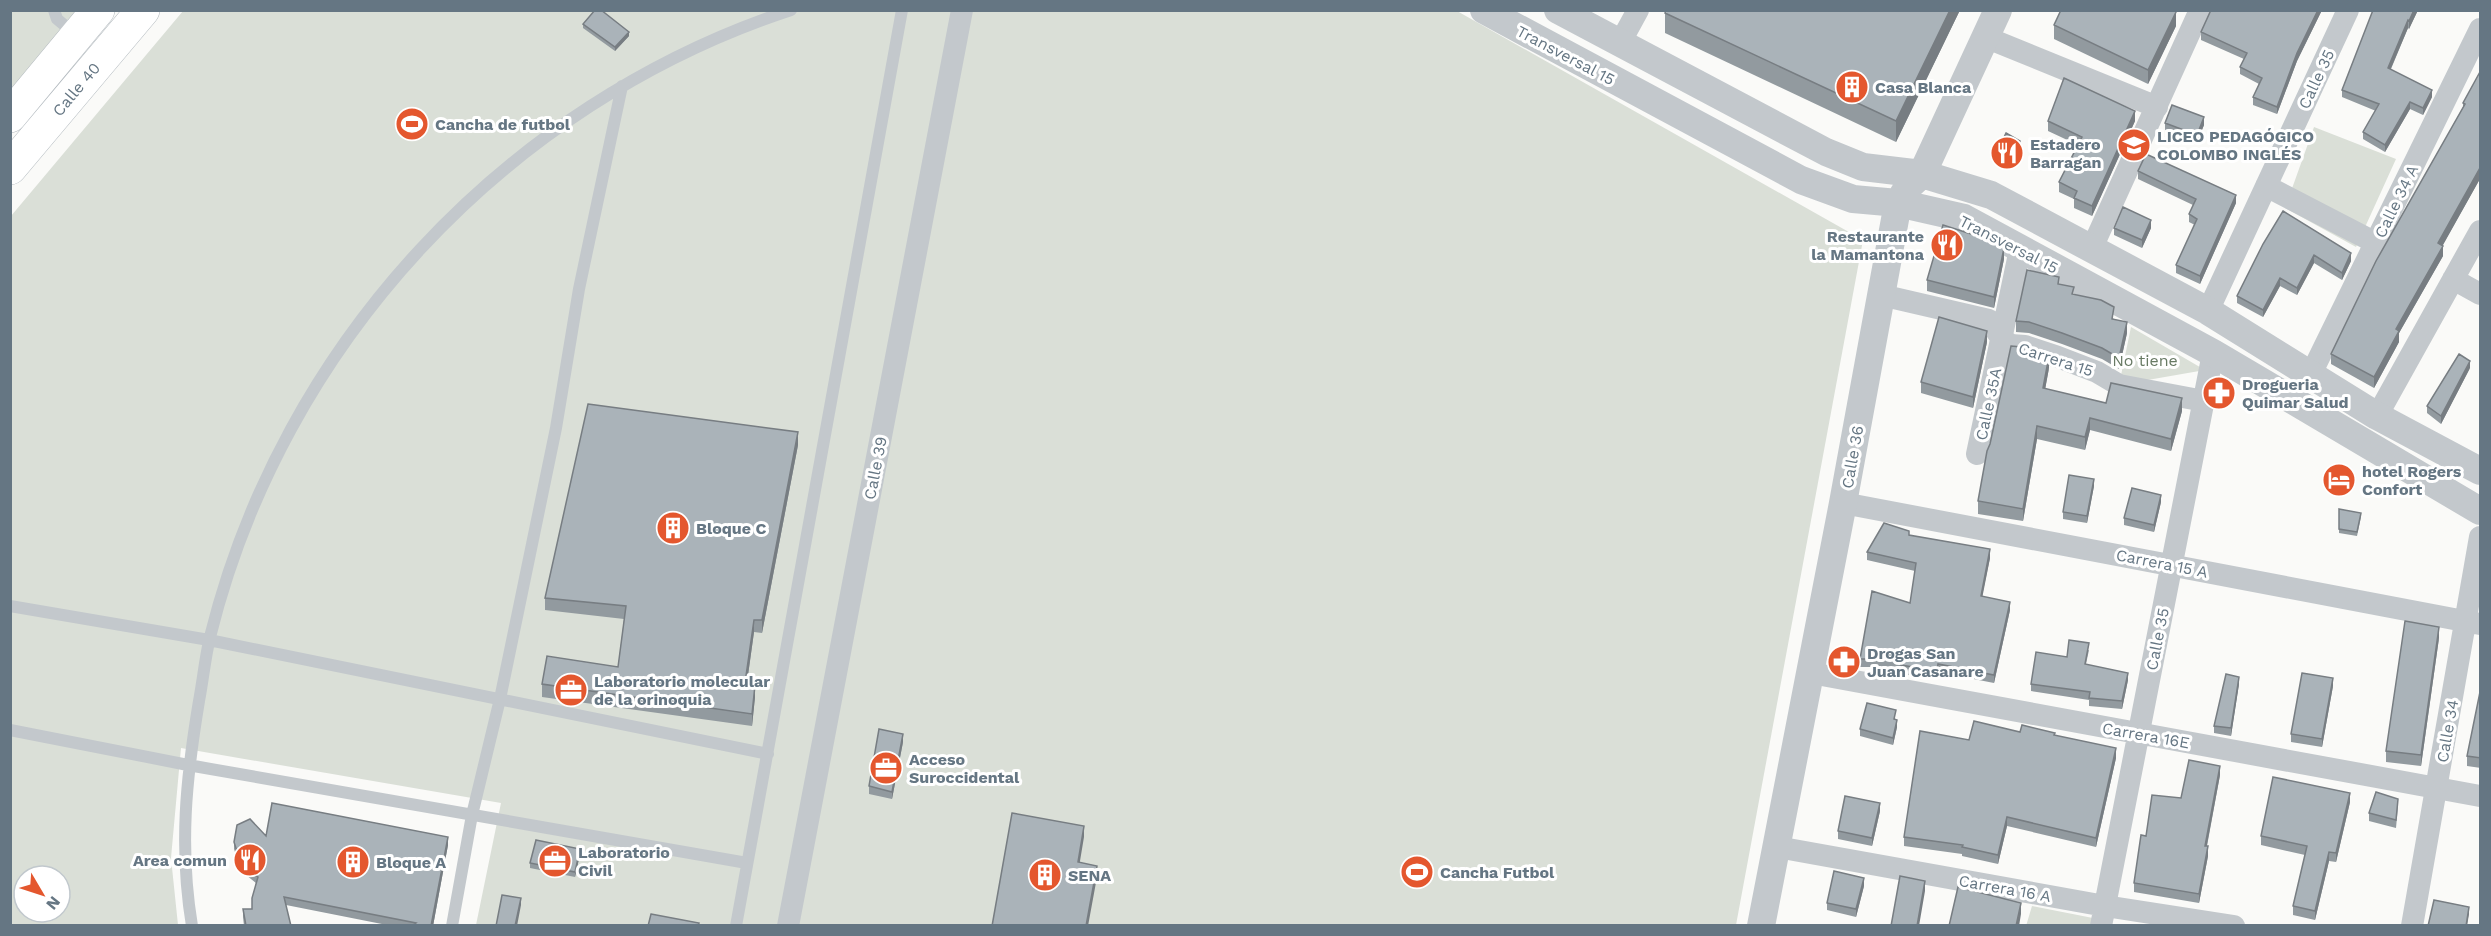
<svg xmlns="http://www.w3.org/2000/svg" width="2491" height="936" viewBox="0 0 2491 936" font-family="'Work Sans',sans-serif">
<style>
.green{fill:#dadfd7;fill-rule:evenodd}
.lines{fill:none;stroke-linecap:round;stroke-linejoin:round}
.secondary-casing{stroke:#b3babf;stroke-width:34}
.service{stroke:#c3c8cc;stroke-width:12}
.minor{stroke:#c3c8cc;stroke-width:22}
.tertiary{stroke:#c3c8cc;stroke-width:28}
.secondary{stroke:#fff;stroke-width:33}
.wall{fill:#929a9f}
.shaded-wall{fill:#777d82}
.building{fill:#aab3b9;stroke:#777d82;stroke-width:1.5}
.labels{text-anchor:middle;stroke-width:6;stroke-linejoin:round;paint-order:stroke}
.street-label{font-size:16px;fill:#657683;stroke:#fff}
.poi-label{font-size:16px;font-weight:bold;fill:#657683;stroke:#fff;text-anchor:start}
.park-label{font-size:16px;fill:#687a64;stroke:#fff}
</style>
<rect width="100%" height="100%" fill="#fafaf8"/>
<path class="green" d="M11 11H82L11 96Z
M183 11H1457L1863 240 1736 925H476L501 803 181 748 171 858 178 925 11 926V216ZM24 876H60V912H24Z
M2314 127 2396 159 2356 247 2285 208Z
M2131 327 2205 370 2119 385Z
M2032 906 2103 920 2102 925 2026 926Z"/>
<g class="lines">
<g class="secondary-casing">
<path id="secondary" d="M10 116 98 10
M10 168 143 10"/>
</g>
<path class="service" d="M54 10 57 19 76 35
M10 606 209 640 768 754
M10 730 188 765 747 863
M192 926C179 847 186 779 199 701 203 680 205 658 210 637 282 345 505 104 791 10
M452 926 472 815 500 699 556 428 579 289 622 86
M736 926 902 10"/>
<path class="minor" d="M1985 37 2157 107
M1620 43 1638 10
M2266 186 2376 243
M2092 248 2200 10
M2453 279 2480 294
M1881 295 1989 320 2001 338 2011 345 2025 346 2058 357 2097 372 2119 385 2204 401
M2208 311 2348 10
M2311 374 2480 29
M2377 416 2480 231
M1977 454 2020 249
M1843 503 2480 624
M1811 673 2480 796
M1777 847 2105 906 2234 926
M788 926 962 10
M2101 926 2213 353
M2412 926 2480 537"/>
<path class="tertiary" d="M1484 10 1801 180 1853 199 1898 203 1964 218 2213 353 2480 511
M1558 10 1826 152 1863 167 1922 174 1991 195 2208 311 2377 416 2480 471
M1761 926 1843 503 1898 203 1908 187 1922 174 1998 10"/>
<use href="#secondary" class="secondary"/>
</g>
<path class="wall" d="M1960 10 1896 142 1665 33V13Z
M2211 10H2322L2297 61 2277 114 2253 105V97L2259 84 2240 74V67L2244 59 2201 40V32Z
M2370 10H2418L2409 29 2408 28 2391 69 2432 97 2423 115 2410 109 2385 152 2363 139V132L2376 111 2342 97V90L2373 12Z
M583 24 629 36 615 51 583 28Z
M2054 25 2176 26 2148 84 2054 39Z
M2481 70V177L2442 246 2443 256 2399 333V342L2374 388 2331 364V354L2463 107V103Z
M2048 121H2135L2092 216 2074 208V199L2059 192V182L2078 145 2048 131Z
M2165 123 2204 125 2197 142 2165 130Z
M2020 144 2010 169 1994 162V158Z
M2138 171 2236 203 2200 284 2176 273V265L2195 225 2189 222V214L2193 205 2138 179Z
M2114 228H2151L2142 248 2114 235Z
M2263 244 2351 261 2342 280 2314 263 2297 295 2280 286 2263 317 2237 303V296Z
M2004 259 1994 308 1927 291V280Z
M2059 284 2074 295 2114 319 2127 333 2119 369 2102 359 2062 344 2029 333 2016 332V321Z
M1987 342 1973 408 1921 393V382Z
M2049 368 2045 389 2106 403 2182 411 2171 451 2090 430 2085 450 2037 439 2023 521 1978 514V501Z
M2470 368 2441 424 2427 413V406Z
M2481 426V437L2479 436V429Z
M798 445 762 633 754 632 747 683 755 697 752 726 542 697V684L618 667 624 619 545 610V598Z
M2094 486 2087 523 2063 519V512Z
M2161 502 2154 532 2124 525V518Z
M2339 509 2361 517 2357 536 2339 533Z
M1909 535 1990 558 1982 596 2010 610 1994 683 1938 672 1937 679 1901 674 1888 667H1860V659L1910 603 1915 571 1867 560V552Z
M2439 638 2421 766 2386 762V751Z
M2089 650 2086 664 2128 680 2122 709 2089 706V700L2031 691V684L2067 657Z
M2239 684 2231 736 2214 733V726Z
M2333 686 2322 747 2291 742V734Z
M2481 687V768L2467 766V756Z
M1895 719 1897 727 1893 745 1860 736V729Z
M2020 732 2055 736 2116 758 2096 847 2007 826 1998 864 1962 856V854L1904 846V837L1969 740Z
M903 742 892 799 869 794V786Z
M2220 775 2207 846 2208 856 2199 903 2134 892V883L2146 836 2181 798Z
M2350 802 2336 862 2329 861 2315 920 2293 915V906L2305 855 2261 845V836Z
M2398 806 2396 828 2369 821V813Z
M1880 811 1872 846 1838 839V831Z
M266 836 448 845 433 926H392L286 905 291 926H244L243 917V909H252L256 883 241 871 234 849V842Z
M580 854 575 877 530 868V863Z
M1864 886 1856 917 1827 910V903Z"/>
<path class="shaded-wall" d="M1950 10H1960L1896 142V121Z
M2318 10H2322L2297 61 2277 114V107L2297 53Z
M2414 10H2418L2409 29V21Z
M2176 12V26L2148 84V70Z
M2408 20V28L2388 75V68Z
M629 32V36L615 51V47Z
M2432 90V97L2423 115V108Z
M2410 102V109L2385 152V145Z
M2135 111V121L2092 216V206Z
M2204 117V125L2197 142V135Z
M2020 141V144L2010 169V165Z
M2481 166V177L2438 254V243Z
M2236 195V203L2200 284V276Z
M2151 220V228L2142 248V240Z
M2443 246V256L2399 333V342L2374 388V377L2396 329Z
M2004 248V259L1994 308V297Z
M2351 253V261L2342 280V273Z
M2314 255V263L2297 295V288Z
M2280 278V286L2263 317V310Z
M2127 322V333L2119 369V358Z
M1987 331V342L1973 408V397Z
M2049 356V368L2043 401V388Z
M2470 361V368L2441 424V416Z
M2182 398V411L2171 451V439Z
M2090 418V430L2085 450V437Z
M2037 426V439L2023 521V509Z
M798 432V445L762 633V620Z
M2094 479V486L2087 523V516Z
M2161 495V502L2154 532V525Z
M1990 549V558L1981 604V596Z
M2010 602V610L1994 683V675Z
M754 620V632L745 696V683Z
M2439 627V638L2421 766V755Z
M2128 673V680L2122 709V701Z
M2239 677V684L2231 736V728Z
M2333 678V686L2322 747V739Z
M755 685V697L752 726V714Z
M1897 720V727L1893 745V738Z
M903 734V742L892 799V792Z
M2116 748V758L2096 847V838Z
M2220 766V775L2205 855V846Z
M2350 793V802L2336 862V853Z
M1880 803V811L1872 846V838Z
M2007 817V826L1998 864V855Z
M1084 826V837L1078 873V862Z
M448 837V845L433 926H431Z
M2208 846V856L2199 903V894Z
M580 849V854L575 877V872Z
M2329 852V861L2315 920V911Z
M1097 866V877L1088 926H1086Z
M1864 878V886L1856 917V909Z
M1925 881V891L1919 926H1917Z
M521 898V905L517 926H515Z
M2021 903V914L2019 926H2016Z
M2469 907V914L2467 926H2466Z"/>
<path class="building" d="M595 10H601L629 32 615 47 583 24Z
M1666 10H1950L1896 121 1665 13Z
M2061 10H2173L2176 12 2148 70 2054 25Z
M2211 10H2318L2297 53 2277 107 2253 97 2262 78 2240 67 2247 53 2201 32Z
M2373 10H2414L2409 21 2408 20 2388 68 2432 90 2423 108 2410 102 2385 145 2363 132 2379 104 2342 90Z
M2481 70V166L2438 243 2443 246 2396 329 2399 331 2374 377 2331 354 2376 261 2465 104 2463 103Z
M2064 78 2135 111 2092 206 2074 198 2077 191 2059 182 2082 137 2048 121Z
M2172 105 2204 117 2197 135 2165 123Z
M2006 133 2020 141 2010 165 1994 158Z
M2146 154 2236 195 2200 276 2176 265 2197 219 2189 214 2196 199 2138 171Z
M2123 207 2151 220 2142 240 2114 228Z
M2283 211 2351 253 2342 273 2314 255 2297 288 2280 278 2263 310 2237 296 2263 244Z
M1943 225 1990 240 2004 248 1994 297 1927 280Z
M2027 270 2059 277 2058 284 2074 287 2072 294 2101 300 2114 307 2112 319 2127 322 2119 358 2102 348 2062 333 2029 322 2016 321Z
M1939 317 1987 331 1973 397 1921 382Z
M2011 346 2022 347 2049 356 2043 388 2106 403 2111 383 2182 398 2171 439 2090 418 2085 437 2037 426 2023 509 1978 501 1987 451 1990 444Z
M2459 354 2470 361 2441 416 2427 406Z
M588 404 798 432 762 620H754L745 683 755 685 752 714 542 684 547 656 618 667 626 606 545 598Z
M2069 475 2094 479 2087 516 2063 512Z
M2132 488 2161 495 2154 525 2124 518Z
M2339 509 2361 513 2357 532 2339 529Z
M1884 523 1909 531V535L1990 549 1981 596 2010 602 1994 675 1938 664 1937 671 1901 665 1888 659H1860L1872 591 1910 603 1916 563 1867 552Z
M2405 621 2439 627 2421 755 2386 751Z
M2069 640 2089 643 2085 664 2128 673 2122 701 2089 698 2090 692 2031 684 2036 652 2067 657Z
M2302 673 2333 678 2322 739 2291 734Z
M2226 674 2239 677 2231 728 2214 726Z
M2481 687V758L2467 756Z
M1867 703 1896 710 1894 719 1897 720 1893 738 1860 729Z
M1974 721 2020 732 2022 725 2055 733 2054 735 2116 748 2096 838 2007 817 1998 855 1962 847 1963 845 1904 837 1920 731 1969 740Z
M879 729 903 734 892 792 869 786Z
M2189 760 2220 766 2205 846H2208L2199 894 2134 883 2141 835 2146 836 2152 795 2181 798Z
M2273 777 2350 793 2336 853 2329 852 2315 911 2293 906 2307 846 2261 836Z
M2376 792 2398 799 2396 820 2369 813Z
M1845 796 1880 803 1872 838 1838 831Z
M272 803 448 837 431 926H412L416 923 284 897 291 926H246L243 909H252V898L258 877 241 864 234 842 237 825 250 819 266 836Z
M1012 813 1084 826 1078 862 1097 866 1086 926H992Z
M536 840 580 849 575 872 530 863Z
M1834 871 1864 878 1856 909 1827 903Z
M1900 876 1925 881 1917 926H1891Z
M1958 887 2021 903 2016 926H1949Z
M502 895 521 898 515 926H496Z
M2434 900 2469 907 2466 926H2428Z
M651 914 699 923 698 926H648Z"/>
<defs>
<g id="building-disc" transform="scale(1.725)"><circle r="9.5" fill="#e4572e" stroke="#fff"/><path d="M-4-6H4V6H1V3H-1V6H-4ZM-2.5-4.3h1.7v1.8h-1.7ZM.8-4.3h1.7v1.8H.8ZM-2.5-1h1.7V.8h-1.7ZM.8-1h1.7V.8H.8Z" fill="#fff"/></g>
<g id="stadium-disc" transform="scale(1.725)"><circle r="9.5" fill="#e4572e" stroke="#fff"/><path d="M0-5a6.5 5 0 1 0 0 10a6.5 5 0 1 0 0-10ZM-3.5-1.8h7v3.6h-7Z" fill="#fff"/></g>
<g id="school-disc" transform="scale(1.725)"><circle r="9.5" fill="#e4572e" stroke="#fff"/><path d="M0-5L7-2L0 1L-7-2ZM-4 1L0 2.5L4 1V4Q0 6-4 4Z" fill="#fff"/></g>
<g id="restaurant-disc" transform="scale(1.725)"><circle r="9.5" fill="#e4572e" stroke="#fff"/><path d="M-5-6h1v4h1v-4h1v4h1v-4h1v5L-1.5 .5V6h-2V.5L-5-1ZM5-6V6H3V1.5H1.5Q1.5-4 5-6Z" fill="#fff"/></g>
<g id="pharmacy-disc" transform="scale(1.725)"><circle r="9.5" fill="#e4572e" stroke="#fff"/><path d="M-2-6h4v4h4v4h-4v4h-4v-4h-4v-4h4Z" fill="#fff"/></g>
<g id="hotel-disc" transform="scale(1.725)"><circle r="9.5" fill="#e4572e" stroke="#fff"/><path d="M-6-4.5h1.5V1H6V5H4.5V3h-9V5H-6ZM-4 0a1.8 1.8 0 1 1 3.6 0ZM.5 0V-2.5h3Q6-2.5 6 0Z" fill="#fff"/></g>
<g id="office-disc" transform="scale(1.725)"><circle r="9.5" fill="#e4572e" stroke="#fff"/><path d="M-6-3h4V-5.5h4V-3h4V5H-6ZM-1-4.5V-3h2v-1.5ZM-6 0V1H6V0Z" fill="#fff"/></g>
</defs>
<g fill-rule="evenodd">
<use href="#building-disc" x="1852" y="87"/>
<use href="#stadium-disc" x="412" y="124"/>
<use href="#school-disc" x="2134" y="145"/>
<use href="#restaurant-disc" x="2007" y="153"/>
<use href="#restaurant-disc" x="1947" y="245"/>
<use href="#pharmacy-disc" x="2219" y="393"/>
<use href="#hotel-disc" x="2339" y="480"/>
<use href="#building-disc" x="673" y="528"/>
<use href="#pharmacy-disc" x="1844" y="662"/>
<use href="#office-disc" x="571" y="690"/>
<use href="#office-disc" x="886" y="768"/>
<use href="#restaurant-disc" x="250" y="860"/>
<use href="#office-disc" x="555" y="861"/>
<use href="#building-disc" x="353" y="862"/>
<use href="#stadium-disc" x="1417" y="872"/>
<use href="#building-disc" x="1045" y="875"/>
</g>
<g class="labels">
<g class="street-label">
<text transform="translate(1566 55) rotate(28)" y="6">Transversal 15</text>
<text transform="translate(2316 79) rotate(-65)" y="6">Calle 35</text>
<text transform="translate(76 89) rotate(-50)" y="6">Calle 40</text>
<text transform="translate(2396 201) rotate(-64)" y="6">Calle 34 A</text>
<text transform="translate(2009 244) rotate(27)" y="6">Transversal 15</text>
<text transform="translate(2056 359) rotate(18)" y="6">Carrera 15</text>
<text transform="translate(1988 404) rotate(-78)" y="6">Calle 35A</text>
<text transform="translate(1852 457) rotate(-80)" y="6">Calle 36</text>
<text transform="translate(875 468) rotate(-79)" y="6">Calle 39</text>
<text transform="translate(2162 563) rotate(11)" y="6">Carrera 15 A</text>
<text transform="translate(2157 639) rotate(-79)" y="6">Calle 35</text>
<text transform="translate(2447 731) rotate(-80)" y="6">Calle 34</text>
<text transform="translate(2146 735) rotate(10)" y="6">Carrera 16E</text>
<text transform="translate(2005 888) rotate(10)" y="6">Carrera 16 A</text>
</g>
<g class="poi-label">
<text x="1875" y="93">Casa Blanca</text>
<text x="435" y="130">Cancha de futbol</text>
<text x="2157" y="142">LICEO PEDAGÓGICO<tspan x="2157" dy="18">COLOMBO INGLÉS</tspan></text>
<text x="2030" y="150">Estadero<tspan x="2030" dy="18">Barragan</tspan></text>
<text x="1924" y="242" text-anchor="end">Restaurante<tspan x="1924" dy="18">la Mamantona</tspan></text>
<text x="2242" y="390">Drogueria<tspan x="2242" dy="18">Quimar Salud</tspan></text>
<text x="2362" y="477">hotel Rogers<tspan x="2362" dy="18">Confort</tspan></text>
<text x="696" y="534">Bloque C</text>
<text x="1867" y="659">Drogas San<tspan x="1867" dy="18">Juan Casanare</tspan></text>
<text x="594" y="687">Laboratorio molecular<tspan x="594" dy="18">de la orinoquia</tspan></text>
<text x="909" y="765">Acceso<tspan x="909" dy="18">Suroccidental</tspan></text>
<text x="578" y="858">Laboratorio<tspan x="578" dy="18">Civil</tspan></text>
<text x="227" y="866" text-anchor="end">Area comun</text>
<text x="376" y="868">Bloque A</text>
<text x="1440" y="878">Cancha Futbol</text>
<text x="1068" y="881">SENA</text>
</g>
<g class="park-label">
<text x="2145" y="366">No tiene</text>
</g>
</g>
<rect width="2491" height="936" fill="none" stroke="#657683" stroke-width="24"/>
<g transform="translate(42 894) rotate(129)"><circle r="28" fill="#ffffff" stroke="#c1c8cd" stroke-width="1.5"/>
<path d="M0-4.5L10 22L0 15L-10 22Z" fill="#e4572e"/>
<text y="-9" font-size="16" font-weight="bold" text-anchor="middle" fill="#657683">N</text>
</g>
</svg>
